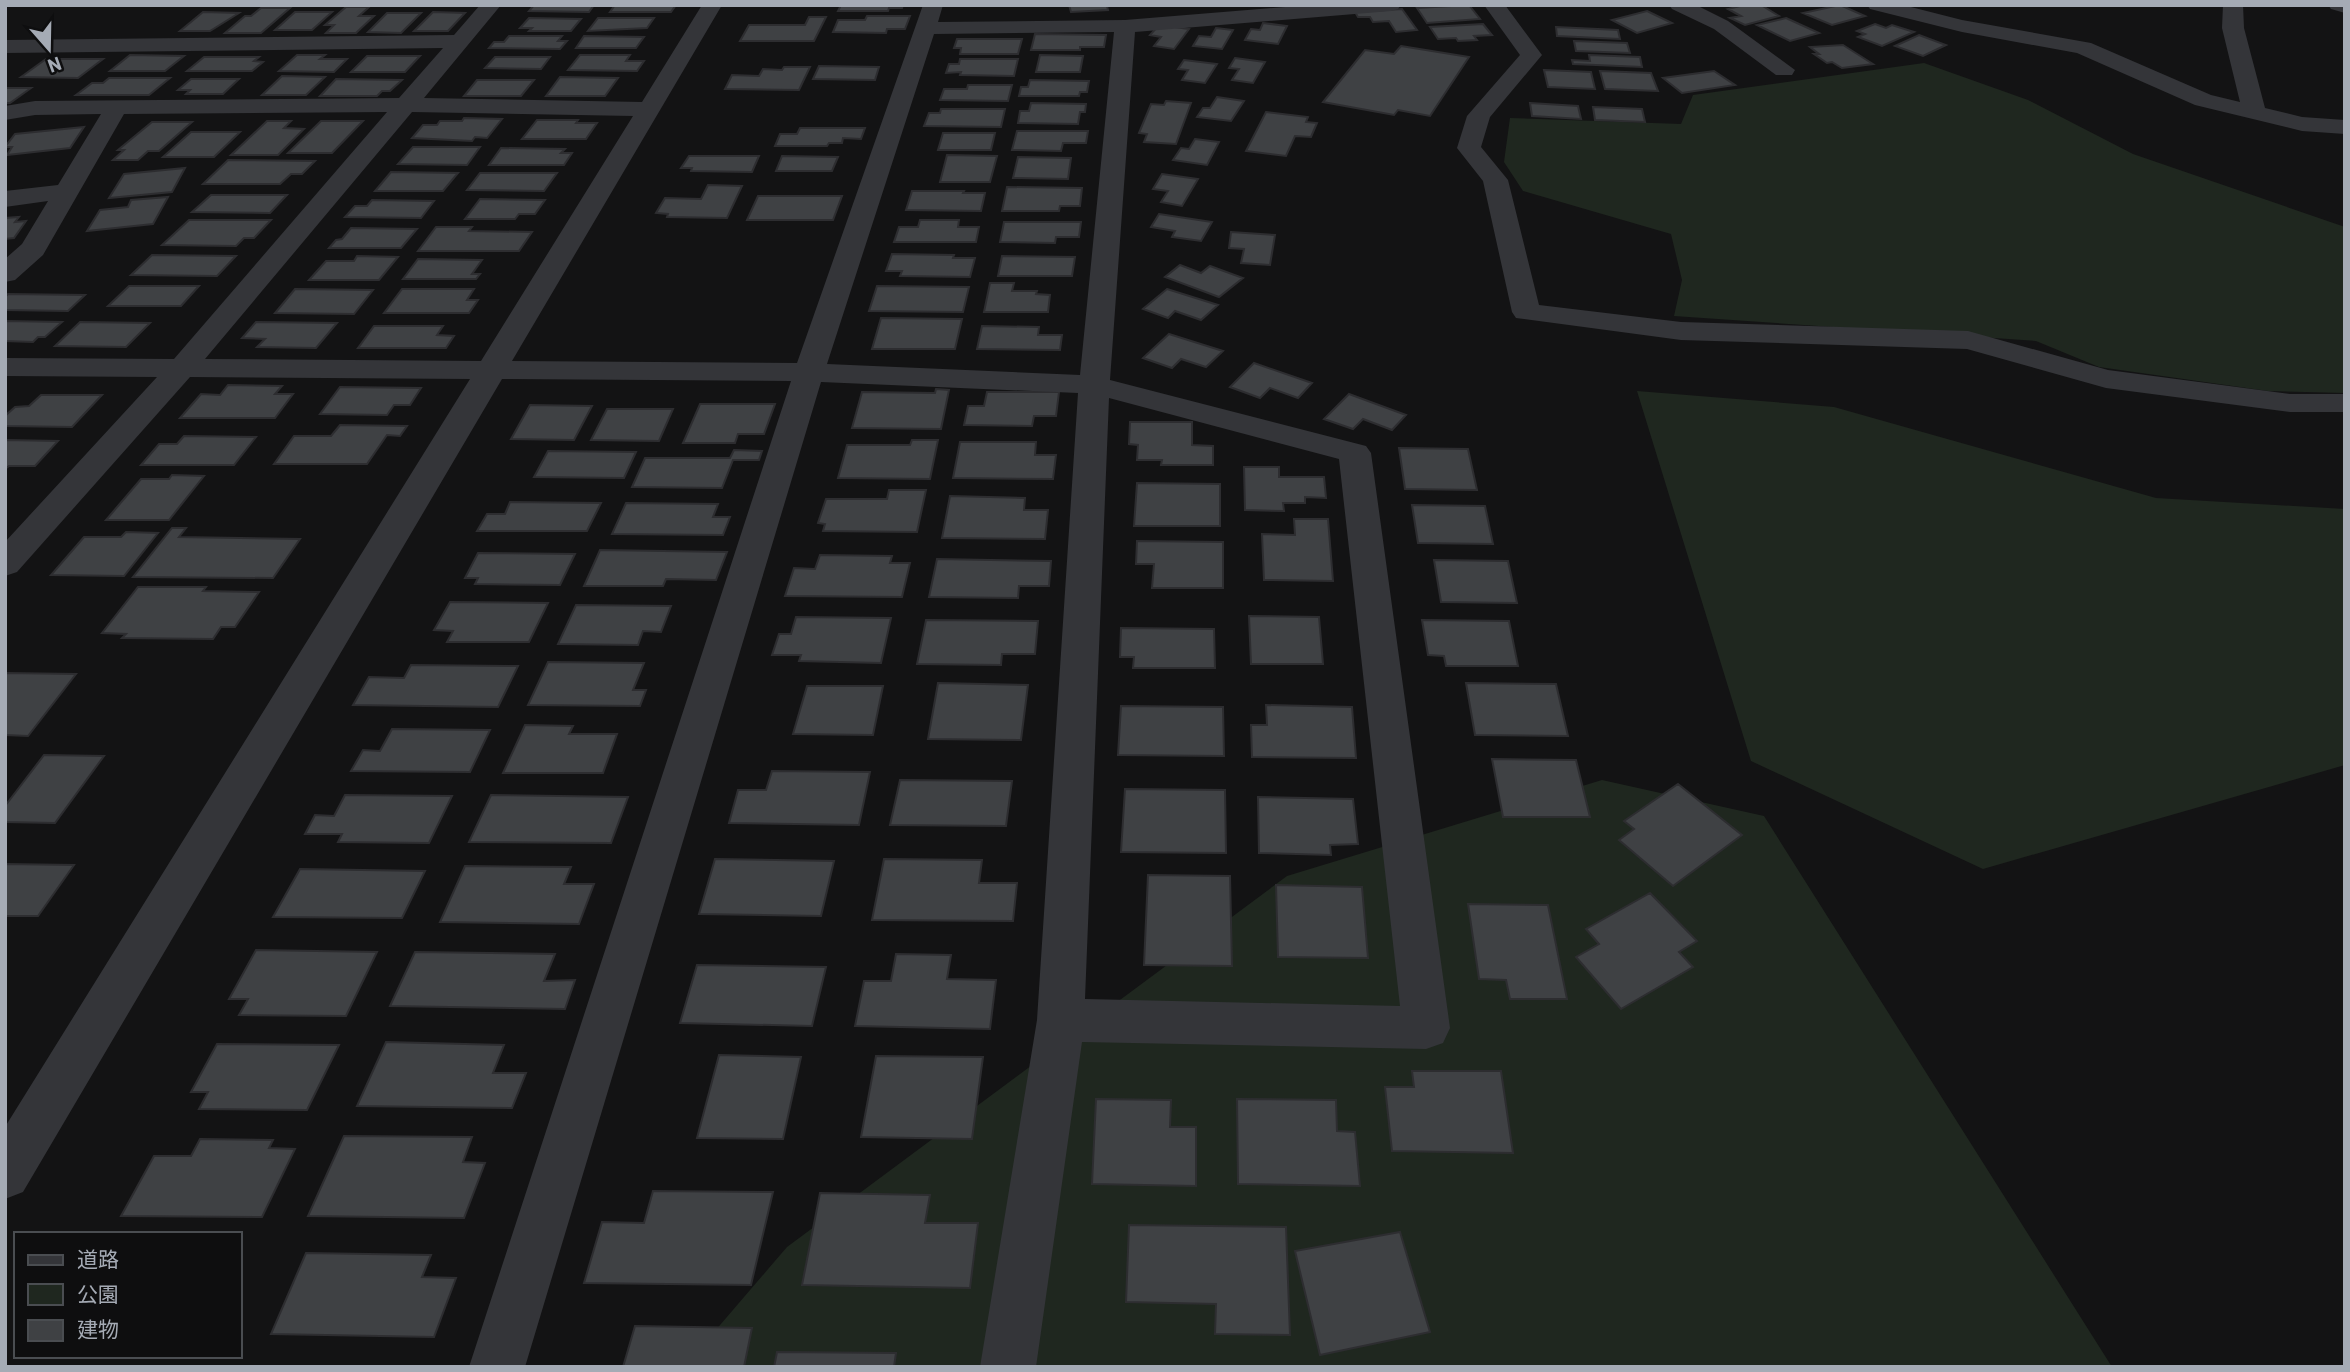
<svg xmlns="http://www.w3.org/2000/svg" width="2350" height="1372" viewBox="0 0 2350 1372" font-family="Barlow,'Noto Sans JP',sans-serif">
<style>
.green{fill:#1f271f}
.building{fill:#3f4144;stroke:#2d2d30;stroke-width:2}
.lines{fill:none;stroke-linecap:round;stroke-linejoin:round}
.minor{fill:#343539;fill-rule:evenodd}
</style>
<rect width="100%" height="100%" fill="#131314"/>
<path class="green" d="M1924 63 2028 100 2133 154 2345 227V393L2268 391 2099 367 2036 341 1674 316 1682 280 1671 234 1523 191 1504 162 1510 118 1681 124 1693 95Z
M1637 391 1834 407 2156 498 2345 509V765L1983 869 1751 761Z
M1602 780 1764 816 2112 1367H684L787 1247 1287 876Z"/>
<path class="building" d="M534 5H594L589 12 529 11Z
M615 5H676L671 12H610Z
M841 5H903L902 8H889L888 11H838Z
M1069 5H1111L1107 6 1108 10 1071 12Z
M1469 5 1480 19 1427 23 1417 8Z
M1744 5H1761L1779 16 1745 25 1730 18 1741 16 1728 9Z
M1840 5 1865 16 1832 25 1803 13Z
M346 7H369L359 16H374L356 33H326L334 25H325Z
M261 8H290L261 33H225L245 16H251Z
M1402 9 1417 30 1396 32 1389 21 1373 22 1370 17H1358L1355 12Z
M1647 11 1672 23 1637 33 1612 20Z
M203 12 239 13 210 31H180Z
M295 12H332L312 30H275Z
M433 12 465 13 448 31H414Z
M387 13H421L401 33 368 32Z
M867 16H910L905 29H887L886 33 833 32 838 20H865Z
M809 17H826L814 41H740L749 25H805Z
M529 18 581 19 571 31H529L532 28H520Z
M598 18H654L647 28 588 31Z
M1786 18 1819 33 1790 41 1757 25Z
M1263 23 1287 26 1278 44 1245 40 1251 29 1260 30Z
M1483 24 1492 35 1474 36 1477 40 1458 41 1456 38 1438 39 1430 27Z
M1875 24 1886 28 1892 25 1914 32 1882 46 1858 37 1865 34 1857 31Z
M1159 25 1189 29 1174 49 1154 46 1161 37 1150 35Z
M1556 27 1618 30 1620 39 1557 36Z
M1216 28 1233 30 1222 49 1193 46 1199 36 1211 37Z
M1035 34 1106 35 1104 47H1080V50H1031Z
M1919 35 1946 45 1923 56 1895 46Z
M509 36H562L558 41H567L560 49 489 48 494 42H504Z
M584 36 644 37 636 48H576Z
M957 39H1022L1018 54H960L961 48H954Z
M1574 41 1627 43 1630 53 1576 51Z
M1843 45 1873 64 1842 68 1832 62 1827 63 1814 54H1819L1810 47Z
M1401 46 1469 57 1430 116 1398 110 1394 115 1323 102 1365 50 1394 54Z
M130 55 184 56 165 71H110Z
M297 55H325L320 59H347L334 72 279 71Z
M580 55H630L626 61H644L637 71 568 70Z
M1040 55 1083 56 1080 72H1036Z
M1589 55 1640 57 1642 67 1573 64 1572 60 1590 61Z
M367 56H420L405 72H351Z
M204 57H259L254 61 263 62 252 71H187Z
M495 57H550L541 69 485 68Z
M1235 58 1265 62 1253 83 1232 80 1239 69 1229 68Z
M46 59H103L78 78 21 77Z
M960 59H1018L1014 76 960 75 961 72 946 73 949 64H959Z
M1184 60 1217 64 1205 83 1182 80 1188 70 1178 69Z
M819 66 879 67 875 80 813 79Z
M784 67H810L799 90 725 89 732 75 759 76 763 69 782 70Z
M1544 70 1591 72 1595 89 1548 87Z
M1600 71 1651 73 1658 91 1605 89Z
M1714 71 1735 85 1682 93 1663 78Z
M282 76 325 77 306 95H262Z
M560 77 618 78 605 96H546Z
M109 78H170L149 95H76L92 83H103Z
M191 79H239L223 94H186L190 90H178Z
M336 79 402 80 390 91H382L377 96H320Z
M477 80H534L521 96H464Z
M1030 80 1089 81 1087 92H1080L1079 96H1019L1021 87H1028Z
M968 85H1012L1008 101 940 100 944 89H967Z
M5 88H31L10 103H5Z
M1217 97 1244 101 1231 121 1197 117 1203 108H1210Z
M1166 101 1191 103 1176 144 1144 142 1147 134 1139 133 1151 104 1164 105Z
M1031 103 1086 104 1085 112H1080L1078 124 1018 123 1020 111H1029Z
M1530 103 1578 106 1581 119 1532 116Z
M1593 107 1642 109 1645 122 1595 120Z
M941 109H1005L1001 127 924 126 929 113H940Z
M1266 112 1308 117 1306 122 1317 123 1311 137 1295 136 1286 156 1246 151Z
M464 118 502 119 487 138 475 137 472 141 412 138 423 125H437L440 121H462Z
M537 120H578L576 123H597L586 139H522Z
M267 121H291L284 128 304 129 278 155H231Z
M321 121H363L332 153H288Z
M152 122H192L159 151H148L138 160H113L124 150H118Z
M84 127 70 148 7 155 12 147H5L15 134Z
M800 128H865L861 139 843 138 842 143H829L827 146H775L780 134H797Z
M1017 131H1088L1086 143H1063L1061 151 1012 150Z
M191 132H240L214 157H163Z
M943 133H995L991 150H938Z
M1195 139 1219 142 1207 165 1173 160 1181 148 1189 149Z
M413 147H480L467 165 398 164Z
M501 148 565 149 561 153H572L564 165H489Z
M947 155 997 156 990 182H940Z
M689 156H759L752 172 691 171 692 168H681Z
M782 156 838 157 832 171H776Z
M1018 157 1071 158 1068 179 1013 178Z
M228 160 315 161 302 174H291L280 184H203Z
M185 168 172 192 109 198 124 174Z
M391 172 458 173 443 191H375Z
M480 173H557L544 191 467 190Z
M1162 174 1198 179 1182 206 1161 202 1168 191 1153 189Z
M708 185 742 186 727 218 667 217 668 214 656 213 665 198 701 199Z
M1007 187 1082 188 1080 206H1060L1059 211H1002Z
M912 191H964L963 193H985L981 211 906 210Z
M211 195H287L270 213 192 212Z
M758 196H842L833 220H747Z
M168 197 153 224 87 231 100 210 128 207 131 200Z
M480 199 545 200 535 214H519L515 219H465Z
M372 200 434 201 421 218 345 217 355 206H367Z
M1159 214 1212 222 1201 241 1172 237 1175 231 1151 227Z
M19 217 15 222 26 221 14 238 5 239V218Z
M189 220H271L254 238H244L236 246 162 245Z
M920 220H959L958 227H979L976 242H894L899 227H918Z
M1004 222H1081L1079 237H1056L1055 243 1000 242Z
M436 227H472L469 231 532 232 519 251H418Z
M351 228 417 229 401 248H329L336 240 342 239Z
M1231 232 1275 235 1270 265 1241 263 1244 249 1229 248Z
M892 254 954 255 953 258H975L970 277 900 276 902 271H886Z
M152 255 236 256 217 276 131 275Z
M357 256 398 257 379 280H309L326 261H354Z
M1002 256 1075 257 1072 276H998Z
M418 259 482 260 472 274H480L476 279H403Z
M1180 265 1201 273 1210 266 1243 278 1219 297 1165 277Z
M990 283H1014L1012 291H1037L1036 294 1050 295 1048 312H984Z
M129 286H199L181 306H108Z
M877 286 969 287 963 312 869 311Z
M295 289 373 290 354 314 275 313Z
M402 289H474L467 300H478L469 313H384Z
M1167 289 1218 305 1201 320 1175 311 1168 318 1143 309Z
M8 294 85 295 68 311 5 310V297Z
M881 318 962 319 955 349H872Z
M5 321 62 322 45 337H38L33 342 5 341Z
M80 322 150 323 126 347 55 346Z
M256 322 337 323 316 348 257 347 265 339 242 338Z
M374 326H443L437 335 454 336 446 348H358Z
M982 326 1039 327 1038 335H1062L1060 350 977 349Z
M1169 334 1223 351 1206 367 1181 359 1172 368 1143 358Z
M1254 363 1312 383 1298 398 1270 388 1260 398 1230 387Z
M228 385 282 386 275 394H293L275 418H180L201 394 220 395Z
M340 387 421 388 410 405H394L387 415 320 414Z
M936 389 949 390 941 429 852 428 862 392 935 393Z
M987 392H1059L1056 416H1034L1032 426 964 425 968 406H984Z
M1349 394 1406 415 1392 430 1363 419 1353 429 1324 419Z
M41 395H102L72 427 5 426V416L15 407 29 406Z
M700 404H775L764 434H738L735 443H683Z
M530 405 592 406 574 440 511 439Z
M607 409H673L659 441 591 440Z
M1130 422H1192V445L1213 446V465H1161L1162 460H1137L1138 445 1129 444Z
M340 425 407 426 400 436 387 435 367 464H274L294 436H331Z
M184 436 256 437 234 465H141L159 444H177Z
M5 440 58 441 35 466H9L5 469Z
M912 440H938L930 479 838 478 847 445H910Z
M960 442H1036L1035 455H1056L1053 479 953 478Z
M1399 448 1468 449 1477 490 1405 489Z
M734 450 762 451 759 460H733L722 488 632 487 645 458H730Z
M548 451 636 452 624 478 534 477Z
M1244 467H1279V477H1324L1326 498 1305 497V503H1283L1284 511 1245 510Z
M172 475 204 476 169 520H106L141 479H169Z
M1137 483 1220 484V526H1134Z
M889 490H926L917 532 823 531 825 524 818 523 826 499H887Z
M950 496 1025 498 1024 510H1048L1045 539 942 538Z
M510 502 601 503 587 531H477L487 514H505Z
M626 503 718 504 713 517H730L723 535 612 534Z
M1412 505 1485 506 1493 544 1418 543Z
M1294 519H1328L1333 581 1264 580 1262 534 1295 535Z
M172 528H186L179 537 300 539 273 578 133 577Z
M126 532 158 533 124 576 51 575 84 537H121Z
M1137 541 1223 542V588H1152L1154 564H1136Z
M600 550 727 552 716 580 666 579 663 586H584Z
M478 553 575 554 560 585 475 584 478 578H465Z
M820 555 892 556 890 563H910L902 597 785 596 794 568 815 569Z
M937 559 1051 561 1049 586H1019L1018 598 929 597Z
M1434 560 1508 561 1517 603 1441 602Z
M138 587H206L203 591 259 592 235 627H221L213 639 122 638 126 634 102 633Z
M450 602 548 603 529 642H447L453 631 434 630Z
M576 605 671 606 661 632 643 631 638 645 558 644Z
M1249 616 1319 617 1323 664H1251Z
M796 617 891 618 881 663 799 661 801 655H772L779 634H791Z
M926 620 1038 621 1035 654H1002L1001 665 917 664Z
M1422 620 1509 621 1518 666H1446L1444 656 1428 655Z
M1121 628 1214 629 1215 668H1133L1134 657H1120Z
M548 662 644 663 633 690H646L640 706 528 705Z
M411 665 518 666 498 707 353 705 369 677 404 678Z
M5 673 76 674 28 736 5 735Z
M938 683 1028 685 1021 740 928 739Z
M1466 683 1556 684 1568 736 1475 735Z
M807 686H883L873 735 793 734Z
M1266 705 1352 707 1356 758 1252 757 1251 725H1267Z
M1121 706 1223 707 1224 756 1118 755Z
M525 725 573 726 569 734H617L603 773H503Z
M392 729 490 730 470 772 351 771 363 750 380 751Z
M44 755 104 756 55 823 5 822V806Z
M1492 759 1576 760 1590 817H1503Z
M772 771 870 772 859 825 729 823 738 790H766Z
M900 780 1012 781 1006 826 890 825Z
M1678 784 1742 835 1673 886 1619 840 1634 829 1624 821Z
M1125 789 1225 790 1226 853 1121 852Z
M345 795 452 796 429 843 338 842 342 834H305L315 815 334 816Z
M491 795 628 797 611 843 469 842Z
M1258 797 1353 799 1358 844 1330 845 1331 855 1259 853Z
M715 859 834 861 821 916 699 914Z
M884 859 982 860 979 883H1017L1013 921 872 920Z
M5 864 74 865 38 916H5Z
M465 866 571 867 564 884H594L579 924 440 922Z
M300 869 425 871 402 918 273 917Z
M1148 875 1230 876 1232 966 1144 965Z
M1276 885 1362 887 1368 958 1278 957Z
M1650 893 1697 941 1679 952 1693 967 1621 1009 1576 957 1599 944 1586 929Z
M1468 904 1548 905 1567 999H1510L1506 980 1479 979Z
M256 950 377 952 346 1016 239 1015 248 999H229Z
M415 952 555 954 544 981 575 980 565 1009 390 1006Z
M896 954 951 955 947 979 996 980 990 1029 855 1026 864 981H891Z
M697 965 826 967 812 1026 680 1023Z
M386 1042 504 1045 493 1073H526L512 1108 357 1106Z
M217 1044 339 1045 307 1110 199 1109 208 1092H191Z
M719 1055 801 1057 783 1139 697 1138Z
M876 1056 983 1057 972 1139 861 1137Z
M1412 1071H1501L1513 1153 1392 1151 1385 1087H1414Z
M1096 1099 1171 1100 1170 1127H1196V1186L1092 1184Z
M1237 1099 1336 1100 1337 1131 1355 1132 1360 1186 1238 1184Z
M344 1136 472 1137 463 1162 485 1163 464 1218 308 1216Z
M200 1139 273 1140 269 1148 295 1149 262 1217 121 1216 154 1156H191Z
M653 1191 773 1192 751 1285 584 1283 602 1222 644 1223Z
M820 1193 930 1195 925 1223H978L970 1288 802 1285Z
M1129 1225 1286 1227 1290 1335 1215 1334 1216 1304 1126 1302Z
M1400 1232 1430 1332 1320 1355 1295 1251Z
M306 1253 431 1255 422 1277 456 1278 434 1337 271 1334Z
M635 1326 752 1328 744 1367H623Z
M777 1352 896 1353 894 1367H774Z"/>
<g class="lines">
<path class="minor" d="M480 5H501L424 98 642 102 702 5H722L512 361 797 363 923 5H943L938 22 1125 20 1309 5H1401L1398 9 1391 11 1135 32 1110 380 1366 446 1371 453 1450 1028 1443 1043 1426 1049 1082 1042 1036 1367H980L1037 1020 1078 393 821 382 525 1367H469L791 381 502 379 23 1192 5 1199V1127L470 379 190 377 17 572 5 576V542L157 377 5 376V358L174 359 387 112 124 114 43 255 15 280 5 282V259L22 244 48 201 5 207V191L58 185 101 114 35 115 5 120V106L35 101 399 98 443 48 5 53V40L454 35ZM1114 32 1080 375 827 364 934 34ZM412 112 633 116 481 361 205 359ZM1109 398 1339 459 1400 1006 1085 999Z
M1484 5H1505L1542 55 1490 117 1481 147 1508 180 1539 305 1681 322 1968 331 2108 370 2290 394H2345V412H2290L2106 388 1967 349 1681 340 1516 318 1512 312 1483 181 1457 148 1467 116 1520 55Z
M1669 5H1696L1728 21 1795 70 1792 75H1776L1714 29 1672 9Z
M1867 5H1903L1962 20 2091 43 2211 95 2240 102 2222 28 2223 5H2243L2244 28 2265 108 2302 117 2345 120V134L2302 131 2195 105 2077 53 1962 32 1870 9Z
M2328 5H2345V13L2331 9Z"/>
</g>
<rect width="2350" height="1372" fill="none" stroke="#a5abb5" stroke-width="14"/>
<rect x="14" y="1232" width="228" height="126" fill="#0e0e0f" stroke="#4a4d51" stroke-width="2"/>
<rect x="28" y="1255" width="35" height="10" fill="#343539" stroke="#4a4d51" stroke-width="2"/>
<text x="77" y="1267" font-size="21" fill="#a5abb5">道路</text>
<rect x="28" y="1284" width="35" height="21" fill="#1f271f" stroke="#4a4d51" stroke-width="2"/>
<text x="77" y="1302" font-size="21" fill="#a5abb5">公園</text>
<rect x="28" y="1320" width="35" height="21" fill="#3f4144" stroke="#4a4d51" stroke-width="2"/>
<text x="77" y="1337" font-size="21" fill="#a5abb5">建物</text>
<g transform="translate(49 49) rotate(160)" stroke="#0e0e0f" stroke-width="5" paint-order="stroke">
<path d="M0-5L12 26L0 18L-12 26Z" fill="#a5abb5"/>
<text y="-10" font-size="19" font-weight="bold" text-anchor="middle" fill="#a5abb5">N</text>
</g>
</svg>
